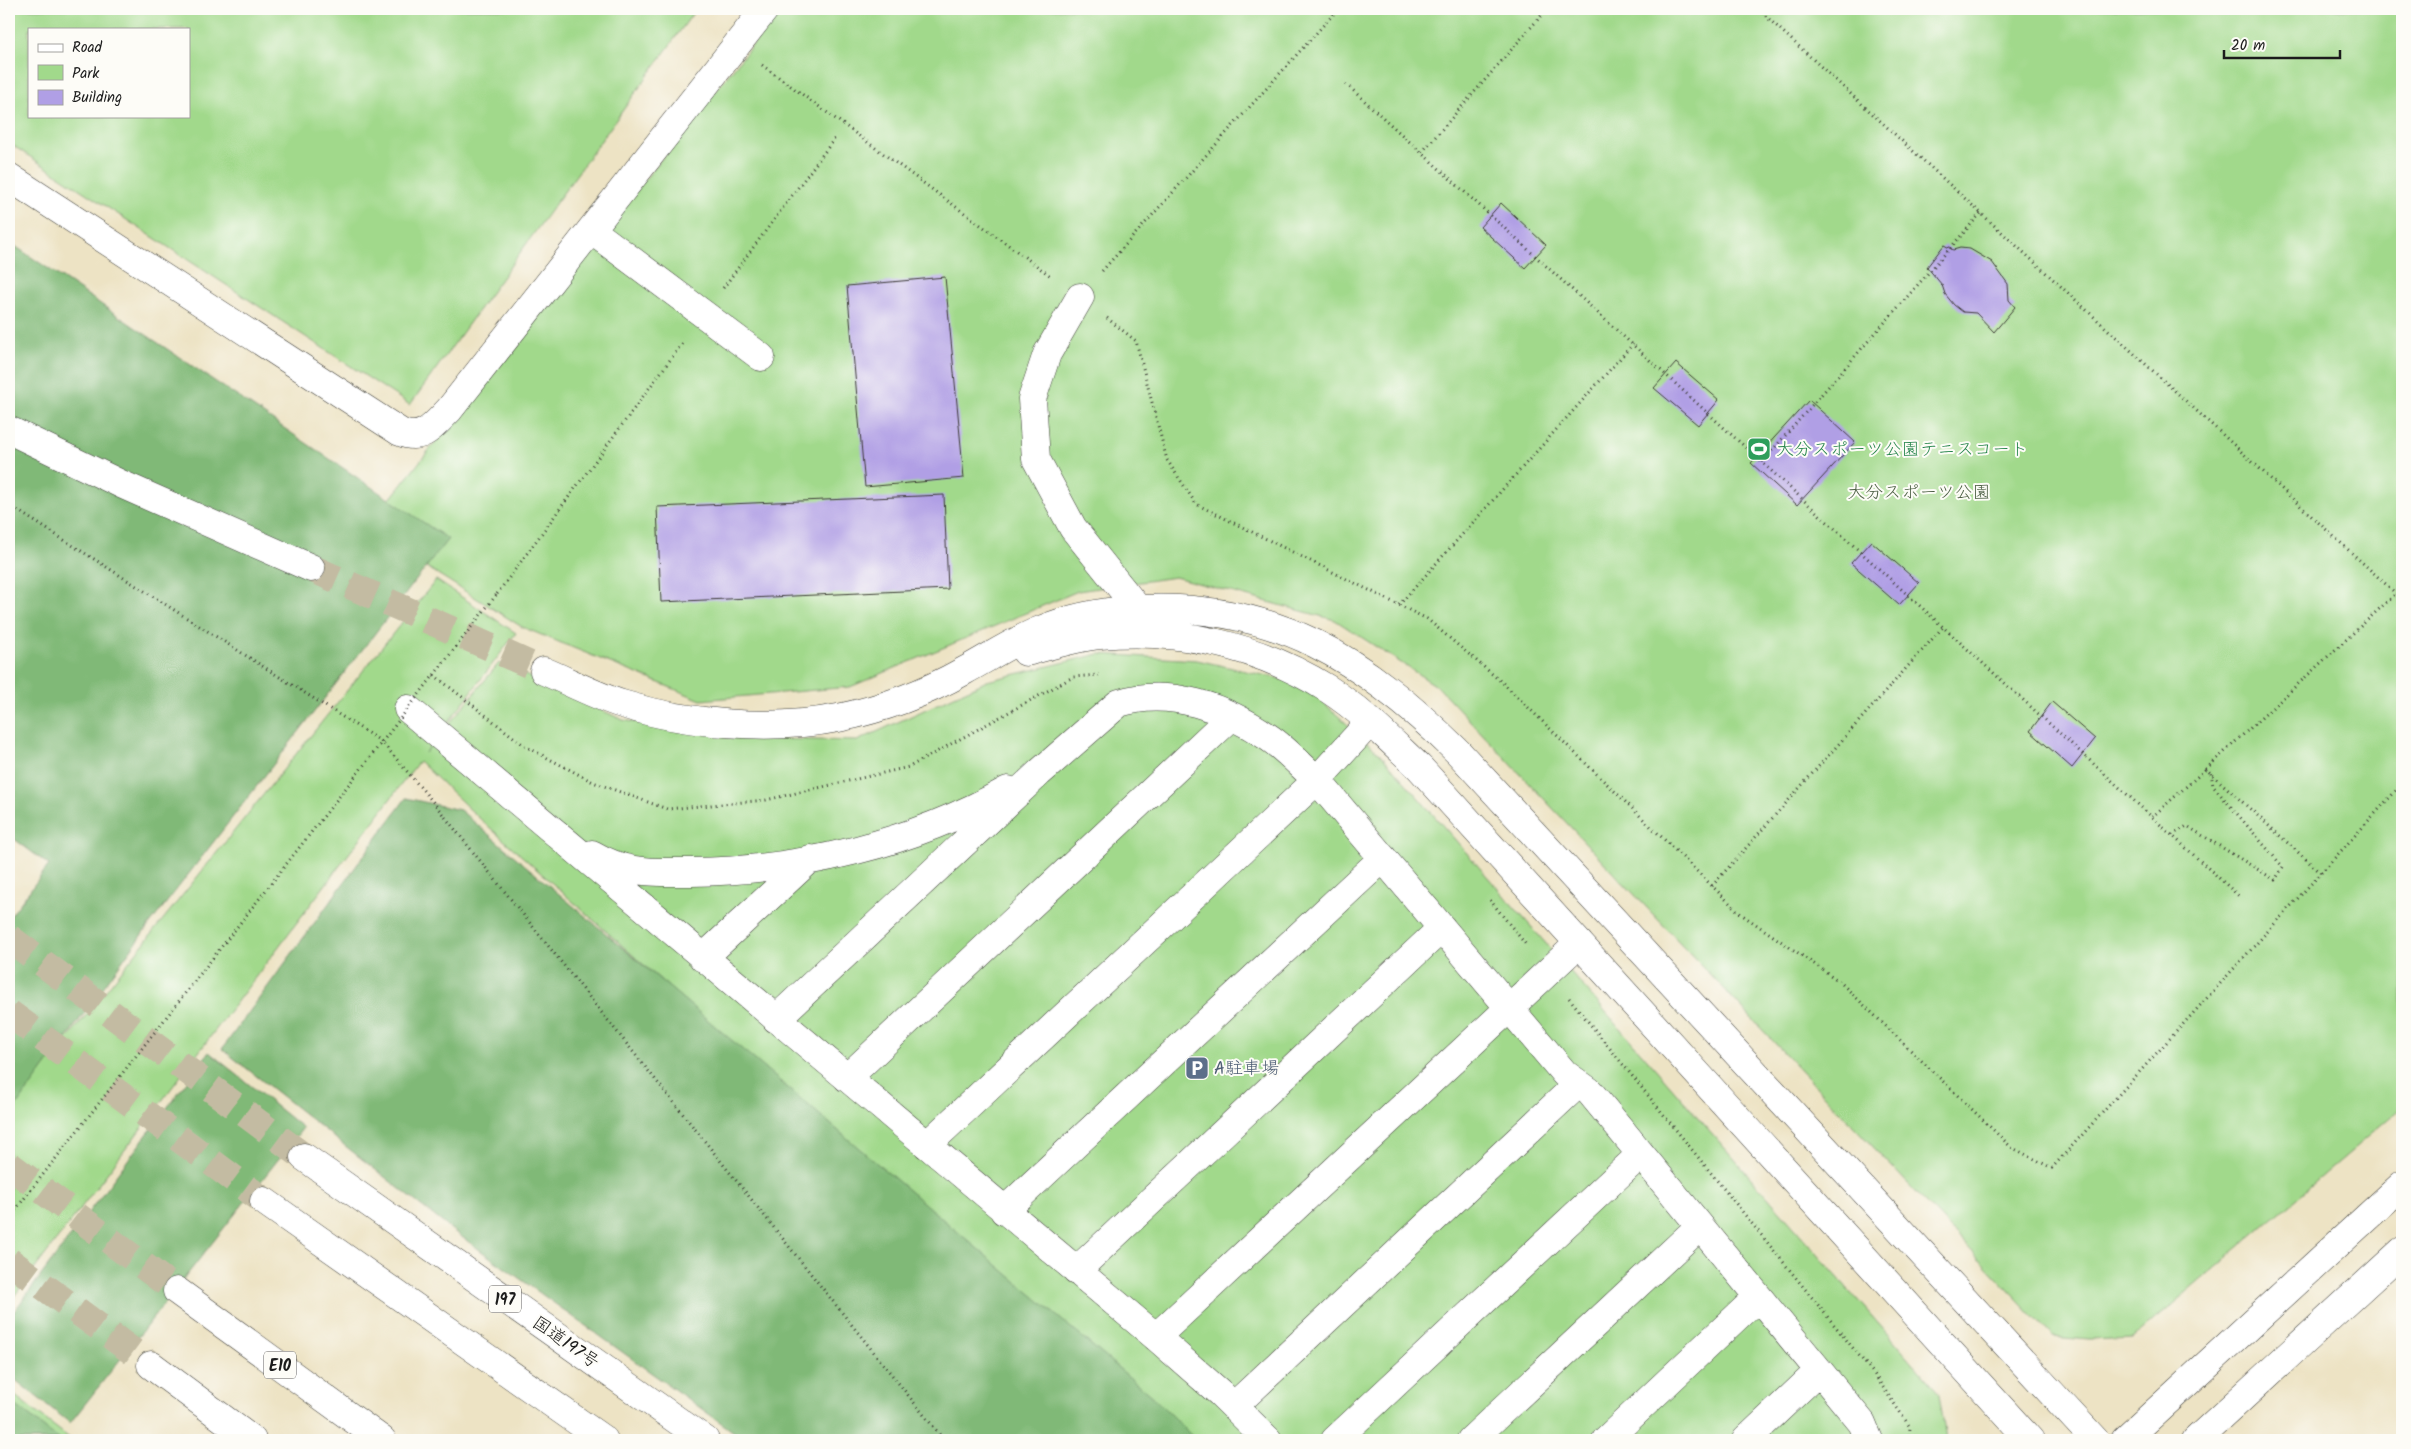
<svg xmlns="http://www.w3.org/2000/svg" width="2411" height="1449" viewBox="0 0 2411 1449" font-family="Kalam,'Klee One',sans-serif">
<style>
.green{fill:#a1d98b;stroke:#5e7a54;fill-rule:evenodd}
.forest{fill:#80b977;stroke:#4e6a4a}
.building{fill:#b09fe5}
.lines{fill:none;stroke-linecap:round;stroke-linejoin:round}
.minor-tunnel{stroke:#c3bba2;stroke-width:28;stroke-dasharray:28 14;stroke-linecap:butt}
.highway-tunnel{stroke:#c3bba2;stroke-width:28;stroke-dasharray:28 14;stroke-linecap:butt}
.minor-casing{stroke:#3b3a35;stroke-width:29}
.highway-casing{stroke:#3b3a35;stroke-width:29}
.path{stroke:#3b3a35;stroke-width:3;stroke-dasharray:1 4;stroke-linecap:butt}
.minor{stroke:#fff;stroke-width:28}
.highway{stroke:#fff;stroke-width:28}
.path-bridge{stroke:#3b3a35;stroke-width:3;stroke-dasharray:1 4;stroke-linecap:butt}
.labels{text-anchor:middle;stroke-width:4;stroke-linejoin:round;paint-order:stroke}
.shield{fill:#fdfcf7;stroke:#605f5e;stroke-width:1}
.shield-label{font-size:16px;font-weight:bold;fill:#1c1c1c}
.leisure-label{font-size:18px;fill:#27864d;stroke:#fdfcf7;text-anchor:start}
.park-label{font-size:18px;fill:#4b5e43;stroke:#fdfcf7}
.service-label{font-size:18px;fill:#4e5e75;stroke:#fdfcf7;text-anchor:start}
.street-label{font-size:18px;fill:#1c1c1c;stroke:#fdfcf7}
</style>
<rect width="100%" height="100%" fill="#fdfcf7"/>
<filter id="ink" filterUnits="userSpaceOnUse"><feTurbulence type="fractalNoise" baseFrequency=".02" numOctaves="2"/><feDisplacementMap in="SourceGraphic" scale="10" xChannelSelector="R" yChannelSelector="G"/><feConvolveMatrix kernelMatrix="1 2 1 2 8 2 1 2 1" color-interpolation-filters="sRGB"/></filter>
<filter id="wash" filterUnits="userSpaceOnUse"><feTurbulence type="fractalNoise" baseFrequency=".0096" numOctaves="4" result="noise"/><feDisplacementMap in="SourceGraphic" scale="20" xChannelSelector="R" yChannelSelector="G"/><feGaussianBlur stdDeviation="1.12" result="paint"/><feColorMatrix in="noise" values="0 0 0 0 0 0 0 0 0 0 0 0 0 0 0 0 0 1.4 0 .05"/><feComposite in="paint" operator="in"/></filter>
<g filter="url(#wash)">
<rect width="100%" height="100%" fill="#ede3c4"/>
<path class="green" d="M9 9H696L410 405 9 143ZM29 29H189V116H29Z
M781 9H2402V1108L2133 1338 2089 1340 2053 1337 1438 687 1335 620 1175 577 1078 591 850 687 701 700 522 627 366 529Z
M436 580 516 633 425 753 499 663 623 720 731 738 857 741 987 681 1099 654 1197 660 1303 684 1381 755 1939 1393 1946 1440H1165L952 1240 478 817 419 761 9 1303V1111Z
M9 1391 72 1440H9Z"/>
<path class="forest" d="M9 242 448 539 143 933 9 1116V918L49 865 9 835Z
M406 798 460 810 1155 1399 1196 1440H745L452 1230 222 1049Z
M209 1052 303 1128 70 1423 9 1375V1318Z
M9 1400 60 1440H9Z"/>
<g id="blocks">
<path class="building" d="M1501 203 1546 245 1525 268 1480 227Z
M1944 245 1953 250 1960 248 1970 249 1992 262 2008 284 2009 300 2015 307 1994 332 1976 313 1963 312 1954 305 1945 294 1942 285 1927 267Z
M945 277 964 478 865 487 847 286Z
M1676 363 1719 400 1698 425 1654 388Z
M1809 400 1855 442 1797 505 1751 463Z
M944 495 948 589 661 602 657 507Z
M1871 541 1919 583 1899 605 1851 563Z
M2052 702 2095 739 2072 768 2030 731Z"/>
</g>
</g>
<g filter="url(#ink)">
<use href="#blocks" fill-opacity="0" stroke="#3b3a35" stroke-width="1"/>
<g class="lines">
<path class="minor-tunnel" d="M311 568 544 671"/>
<path class="highway-tunnel" d="M9 938 304 1157
M9 1013 264 1201
M9 1165 177 1291
M9 1261 151 1365"/>
<g class="minor-casing">
<path id="minor" d="M9 177 400 432C423 442 434 425 449 410L765 9
M591 230 761 357
M1080 297 1047 354 1032 399 1036 459 1073 528 1138 609
M9 430 121 484 311 568
M1026 652C1050 646 1075 637 1100 635 1181 628 1259 646 1328 689 1362 711 1391 741 1420 768L2030 1440
M544 671C570 682 596 696 622 704 686 724 772 731 838 718 882 709 925 693 964 671 988 658 1012 642 1038 631 1070 617 1105 611 1139 609 1275 602 1365 660 1458 752L2095 1440
M408 709 1156 1337 1220 1393 1268 1440
M592 854C604 861 621 868 635 870 653 873 673 872 691 872 799 871 914 843 1008 790
M703 958 810 859
M776 1019 1039 773 1119 703C1170 687 1226 708 1268 737 1286 749 1301 766 1317 780L1565 1074 1589 1091 1862 1423 1869 1440
M847 1078 1232 716
M927 1145 1317 780 1370 722
M1004 1211 1383 858
M1076 1271 1442 928
M1156 1337 1579 943
M1234 1406 1578 1084
M1335 1440 1641 1154
M1471 1440 1700 1226
M1606 1440 1758 1297
M1746 1440 1819 1371
M2125 1440 2402 1185
M2196 1440 2402 1251"/>
</g>
<g class="highway-casing">
<path id="highway" d="M304 1157 705 1440
M264 1201 604 1440
M177 1291 382 1440
M151 1365 252 1440"/>
</g>
<path class="path" d="M1758 9 2402 599
M762 65 1052 277
M1346 84 2241 898
M1422 152 1547 9
M1102 271 1338 9
M723 288 835 138
M1107 318 1136 341 1167 460 1196 504 1427 619 1504 684 1741 914 1839 981 2011 1147 2052 1168 2402 784
M1762 462 1981 213
M9 505 382 742 433 802 944 1440
M497 594 684 341
M1399 605 1633 344
M434 675 525 746 593 782 667 809 766 800 909 767 1073 677 1099 675
M2152 817 2206 769
M2172 835 2187 826 2275 880 2283 867 2213 786 2211 773
M2321 873 2206 769 2402 588
M1712 886 1943 627
M1490 900 1527 946
M1569 998 1874 1374 1910 1427 1909 1440
M9 1218 382 742"/>
<use href="#minor" class="minor"/>
<use href="#highway" class="highway"/>
<path class="path-bridge" d="M382 742 497 594"/>
</g>
</g>
<defs>
<g id="stadium-square" transform="scale(1.25)"><rect x="-9" y="-9" width="18" height="18" rx="4" fill="#2e9e5b" stroke="#fdfcf7"/><path d="M0-5a6.5 5 0 1 0 0 10a6.5 5 0 1 0 0-10ZM-3.5-1.8h7v3.6h-7Z" fill="#fff"/></g>
<g id="parking-square" transform="scale(1.25)"><rect x="-9" y="-9" width="18" height="18" rx="4" fill="#5c6f8a" stroke="#fdfcf7"/><path d="M-3.5-5.5H1a3.5 3.5 0 0 1 0 7H-1V5.5H-3.5ZM-1-3.4V-.6H.8a1.4 1.4 0 0 0 0-2.8Z" fill="#fff"/></g>
</defs>
<g fill-rule="evenodd">
<use href="#stadium-square" x="1759" y="449"/>
<use href="#parking-square" x="1197" y="1068"/>
</g>
<g class="labels">
<g class="shield">
<rect x="489" y="1285.5" width="32" height="27" rx="4"/>
<rect x="264" y="1351.5" width="32" height="27" rx="4"/>
</g>
<g class="shield-label">
<text x="505" y="1305">197</text>
<text x="280" y="1371">E10</text>
</g>
<g class="leisure-label">
<text x="1776" y="455">大分スポーツ公園テニスコート</text>
</g>
<g class="park-label">
<text x="1919" y="498">大分スポーツ公園</text>
</g>
<g class="service-label">
<text x="1214" y="1074">A駐車場</text>
</g>
<g class="street-label">
<text transform="translate(566 1342) rotate(35)" y="6">国道197号</text>
</g>
</g>
<rect width="2411" height="1449" fill="none" stroke="#fdfcf7" stroke-width="30"/>
<rect x="28" y="28" width="162" height="90" fill="#fdfcf7" stroke="#a3a29f"/>
<rect x="38" y="44" width="25" height="8" fill="#ffffff" stroke="#a3a29f"/>
<text x="72" y="52" font-size="15" fill="#1c1c1c">Road</text>
<rect x="38" y="65" width="25" height="15" fill="#a1d98b" stroke="#a3a29f"/>
<text x="72" y="78" font-size="15" fill="#1c1c1c">Park</text>
<rect x="38" y="90" width="25" height="15" fill="#b09fe5" stroke="#a3a29f"/>
<text x="72" y="102" font-size="15" fill="#1c1c1c">Building</text>
<path d="M2224 50v8h116v-8" fill="none" stroke="#1c1c1c" stroke-width="2.5"/>
<text x="2231" y="50" font-size="15" fill="#1c1c1c" stroke="#fdfcf7" stroke-width="4" paint-order="stroke">20 m</text>
</svg>
